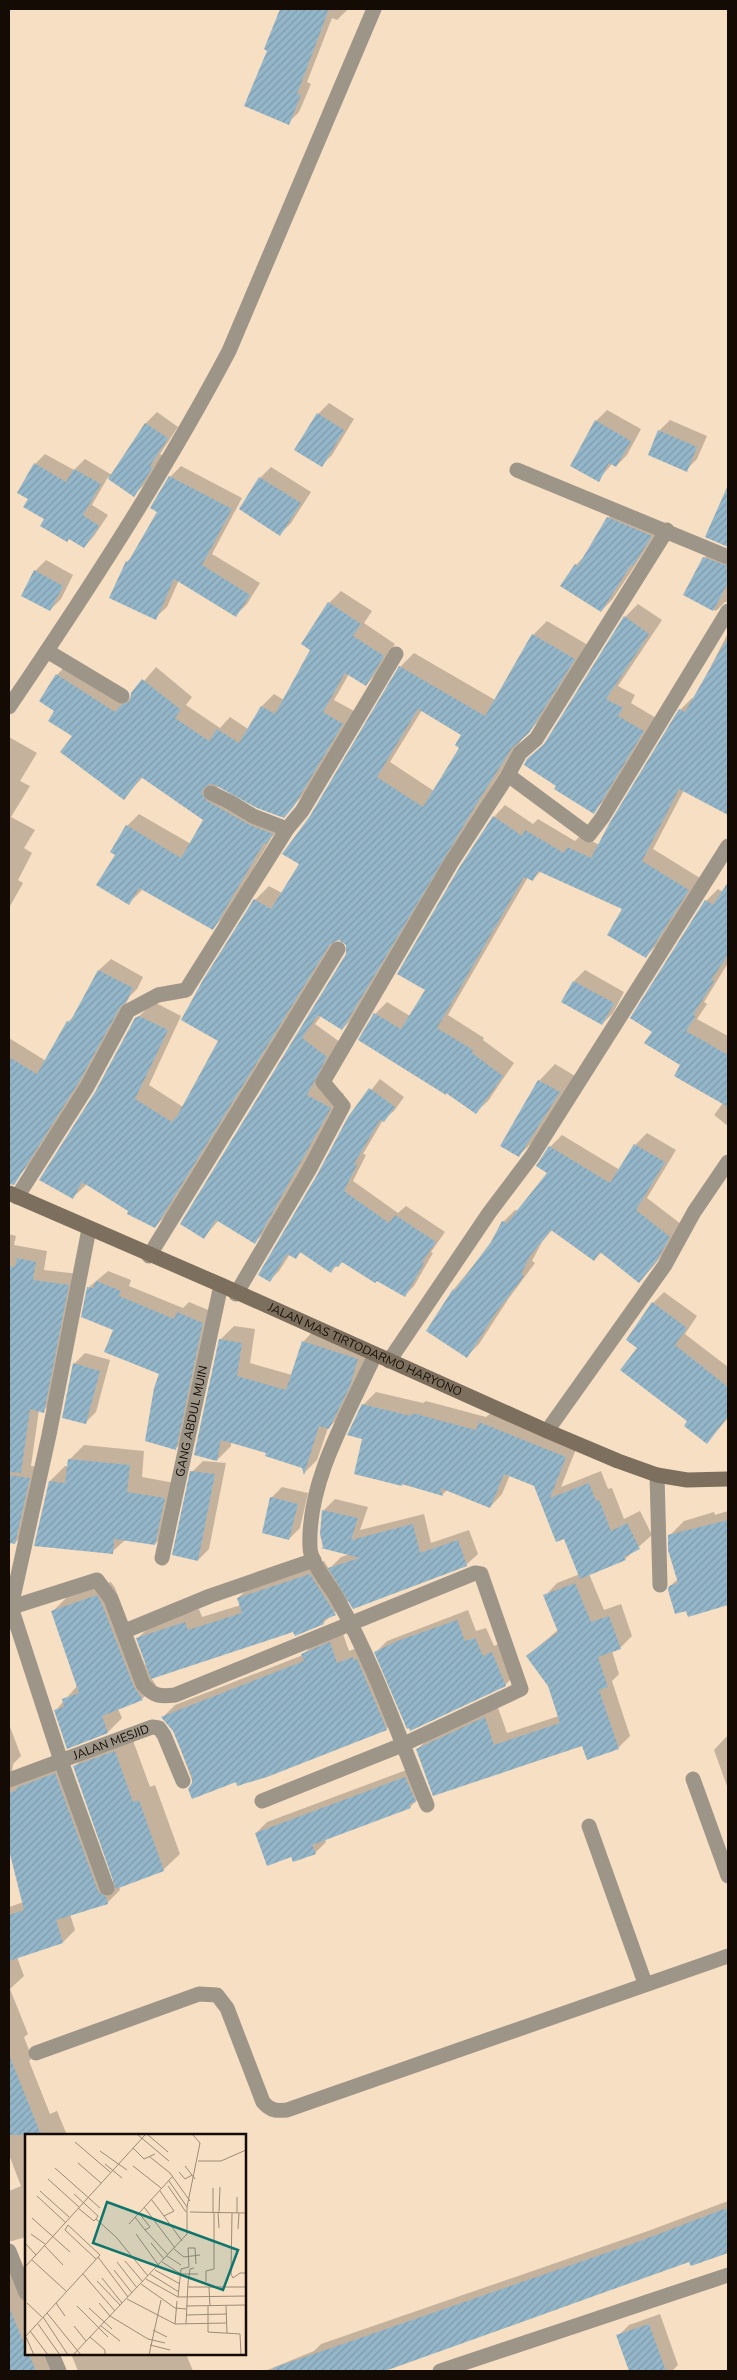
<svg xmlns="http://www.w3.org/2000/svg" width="737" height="2380" viewBox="0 0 737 2380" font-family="'Nunito Sans',sans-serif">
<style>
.shadow{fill:#0003;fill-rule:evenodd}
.building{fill:url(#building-hatch);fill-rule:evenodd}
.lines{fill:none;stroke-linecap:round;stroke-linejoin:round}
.street{stroke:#9e9589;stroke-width:15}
.secondary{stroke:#7d6f5e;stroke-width:15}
.labels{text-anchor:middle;stroke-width:4.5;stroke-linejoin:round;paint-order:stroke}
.street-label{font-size:12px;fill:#140c04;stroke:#fff}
.inset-road{fill:none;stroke:#9c8b77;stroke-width:1}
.view{fill:#0f766e;fill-opacity:0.15;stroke:#0f766e;stroke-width:2.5}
.inset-edge{fill:none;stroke:#140c04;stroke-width:2.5}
</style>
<defs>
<pattern id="building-hatch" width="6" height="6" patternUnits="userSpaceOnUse" patternTransform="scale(1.25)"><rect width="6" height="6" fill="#94b6c9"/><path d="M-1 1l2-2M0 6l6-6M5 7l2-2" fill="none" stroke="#7f9bab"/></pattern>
</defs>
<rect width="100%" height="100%" fill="#f7dfc3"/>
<path class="shadow" d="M281 9H348L337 20 332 18 307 82 311 84 299 112 288 123 269 50 265 49Z
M329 403 354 419 332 455 321 466 318 414Z
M607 410 641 429 627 455 616 466 612 464 598 480 596 421Z
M157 412 178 427 160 454 163 456 145 484 134 495 108 477 92 505 108 515 94 536 84 547 46 519 29 499 35 464 45 454 74 470 85 459 112 475 146 423Z
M670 420 707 436 697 459 686 470 659 431Z
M181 466 242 498 212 554 260 583 247 604 236 615 179 580 167 607 155 618 127 562 134 555 158 512 170 477Z
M271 467 311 492 291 523 280 534 241 509 260 478Z
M619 507 662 525 612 600 601 611 576 565 587 553 608 518Z
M716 546 728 551V602H725L716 611 684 594 704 558Z
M46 560 73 575 61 599 50 610 35 571Z
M341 591 372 611 364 623 395 644 378 672 366 685 349 674 334 700 354 711 306 792 284 816 215 783 219 789 279 830 272 837 225 916 213 928 143 889 129 903 116 854 127 826 139 814 191 844 205 819 143 777 124 798 56 710 57 675 69 662 128 700 156 667 192 697 186 705 220 728 230 717 248 729 262 706 274 694 284 700 312 650 329 603Z
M638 604 662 620 618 686 635 695 631 703 656 718 606 799 593 812 557 786 547 742 625 617Z
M547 621 588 645 543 717 524 736 493 784 356 1015 342 1029 321 1016 315 1024 340 1042 320 1080 344 1094 269 1228 255 1242 219 1220 204 1237 182 1223 347 954 348 944 337 939 169 1212 155 1227 87 1184 73 1197 96 1093 136 1019 154 1002 181 1016 149 1085 183 1107 220 1040 255 900 269 886 282 893 300 863 311 817 400 667 414 653 495 700 533 635ZM422 710 463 735 461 747 434 791 390 762Z
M728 633V814L684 790 653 849 700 878 658 944 646 956 624 909 541 871 532 880 528 877 448 1015 484 1038 483 1040 514 1063 488 1101 476 1112 447 1092 375 1014 387 1002 410 1016 426 990 494 817 505 805 533 824 538 819 575 841 580 836 600 845 680 710 692 698 694 699 713 667 711 666Z
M9 737 37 753 20 781 30 786 11 817 35 830 24 848 32 853 18 880 23 883 9 908Z
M728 884V963L704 1002 707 1004 697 1019 728 1036V1126L714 1115 723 1103 682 1064 653 1031 706 901 718 889 723 892Z
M111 959 143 977 137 989 130 996 90 1069 31 1163 19 1175 9 1170V1038L46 1061 68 1022 76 1014 99 970Z
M585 970 624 992 613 1013 602 1024 574 981Z
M555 1064 575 1076 536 1139 519 1155 539 1081Z
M380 1079 404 1097 394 1111 383 1120 363 1154 366 1155 353 1181 398 1213 406 1206 445 1232 431 1252 433 1253 414 1286 405 1295 342 1262 330 1271 302 1251 295 1258 290 1254 279 1271 270 1280 318 1175 349 1118Z
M647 1133 676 1150 647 1198 681 1224 669 1247 651 1269 639 1281 602 1252 594 1260 553 1229 542 1242 532 1261 535 1263 509 1298 479 1344 467 1356 454 1289 492 1243 503 1222 515 1210 518 1211 549 1173 550 1147 562 1135 620 1170 635 1145Z
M9 1234 16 1236 14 1245 47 1251 44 1270 79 1274 55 1400 43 1411 39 1410 31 1466 40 1467 26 1531 15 1543 9 1541Z
M108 1271 131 1280 129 1286 183 1308 189 1302 213 1312 186 1438 176 1448 160 1373 115 1330 88 1288Z
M664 1292 697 1316 685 1334 728 1367V1418L707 1442 689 1421 638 1347 653 1303Z
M234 1326 255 1329 250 1363 292 1375 303 1342 316 1328 371 1345 343 1414 328 1428 317 1460 304 1473 303 1467 268 1452 231 1442V1446L217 1460 220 1340Z
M85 1353 110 1360 96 1412 85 1423 74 1364Z
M376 1392 423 1403 426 1401 486 1417 493 1411 578 1444 561 1487 601 1471 608 1489 612 1488 624 1519 640 1511 652 1535 625 1559 589 1574 604 1610 621 1604 632 1636 620 1648 612 1651 619 1674 612 1681 630 1736 618 1748 583 1744 418 1749 430 1736 497 1705 507 1733 559 1716 549 1685 527 1656 558 1630 545 1596 557 1583 580 1574 565 1538 535 1485 510 1475 502 1494 490 1507 447 1490 442 1495 402 1484 364 1439 363 1405Z
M84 1445 144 1451 142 1477 180 1484 170 1529 155 1544 125 1540 112 1552 35 1545 50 1481 65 1466H68L69 1460Z
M203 1461 226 1463 209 1549 198 1560 192 1472Z
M282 1487 308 1493 300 1528 289 1539 271 1498Z
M335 1499 368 1507 360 1530 424 1514 431 1543 469 1530 478 1554 466 1565 349 1600 323 1623 294 1630 151 1678 156 1685 142 1699 118 1709 122 1718 108 1732 56 1710 77 1686 53 1611 67 1597 111 1582 115 1588 145 1665 147 1664 137 1639 151 1625 199 1609 202 1617 241 1605 238 1598 252 1584 324 1561 329 1569 341 1557 350 1554 324 1510Z
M728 1511V1602L688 1615 670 1586 678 1579 669 1536 684 1521 714 1512 715 1515Z
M468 1610 476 1631 486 1628 494 1646 503 1642 516 1674 505 1685 376 1652 387 1641Z
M342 1631 349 1651 366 1645 399 1717 386 1729 236 1781 193 1783 174 1731 163 1717 175 1705 303 1655 315 1642Z
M9 1724 21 1756 13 1764 12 1771 68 1761 110 1879 115 1883 74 1767 91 1750 131 1735 150 1787 155 1785 180 1854 163 1870 119 1886 120 1890 107 1903 70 1914 75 1930 63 1942 17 1957 24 1976 10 1989 28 2034 24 2037 32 2058 29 2061 50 2114 57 2111 67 2135H26V2237L12 2241H9V2191L21 2186 9 2155V1907L24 1902 9 1848Z
M728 1735V1789L714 1750Z
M417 1766 421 1796 410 1807 325 1839 326 1842 315 1853 292 1856 256 1833 267 1822Z
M728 2201V2251L691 2265 690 2261 382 2371H265L314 2351 321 2344 648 2231Z
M9 2260 26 2305V2354H46L53 2371H9Z
M660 2314 678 2365 672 2371H630L618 2336 629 2325Z
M71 2354H186L193 2371H78Z"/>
<path class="building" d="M280 9H329L297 94 301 95 289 125 244 106 267 51 264 49Z
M317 413 344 430 322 467 294 450Z
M595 420 631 441 616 467 609 463 599 482 570 466Z
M145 423 168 438 150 466 153 467 134 497 108 479Z
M658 430 697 447 687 472 648 455Z
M34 463 66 482 74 469 101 484 83 515 99 526 84 548 69 539 67 542 40 526 44 519 23 507 28 499 17 493Z
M169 476 232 509 202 565 250 595 236 617 174 579 156 620 109 598 126 561 128 562 157 512 150 508Z
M259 477 301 503 280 536 239 509Z
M728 485V547L705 537Z
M607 517 652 536 633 566 631 565 601 612 560 586 575 564 578 566Z
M703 557 728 566V583L713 611 683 595Z
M34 570 63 586 50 611 21 596Z
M328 602 361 624 353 636 384 656 366 686 345 673 323 712 343 724 294 806 284 818 257 808 215 785 210 784 203 789 202 794 207 801 250 825 273 834 266 844 264 843 213 930 139 888 129 905 96 885 115 855 110 852 126 825 181 858 203 820 141 777 124 800 60 752 72 736 48 721 54 711 39 701 56 674 115 712 121 705 130 701 131 693 142 679 181 710 175 718 209 741 217 729 239 743 261 706 275 714 310 650 301 644Z
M624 616 649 634 606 699 623 708 618 716 644 731 594 814 554 789 556 786 524 765 527 759 544 744Z
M532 634 575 659 529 733 512 748 479 800 342 1030 318 1015 302 1038 327 1057 307 1095 331 1108 255 1244 216 1220 204 1239 180 1224 346 954V945L339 940 330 944 155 1228 127 1214 128 1211 82 1182 73 1199 39 1180 95 1092 135 1018 139 1016 168 1030 135 1099 172 1122 177 1116 218 1041 181 1020 203 980 254 899 271 909 299 864 282 854 310 816 399 666 485 716ZM418 709 461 735 455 745 459 748 423 807 377 777Z
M728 637V815L679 789 642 861 689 890 646 958 607 935 622 909 538 871 533 881 524 877 437 1028 473 1050 472 1053 503 1076 476 1114 446 1093V1095L358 1040 374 1013 401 1029 425 990 397 974 459 868 493 816 522 836 525 830 564 853 567 847 591 858 609 824 679 709 685 712Z
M728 882V955L711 980 714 981 693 1015 696 1016 686 1031 728 1055V1107L674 1076 680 1065 644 1043 652 1032 630 1018 705 900 713 905Z
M98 970 133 988 126 1002 120 1007 79 1082 14 1185 9 1184V1057L37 1074 67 1021 70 1022Z
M573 981 614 1003 602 1025 561 1002Z
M538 1080 560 1092 519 1157 500 1146Z
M369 1088 395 1107 384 1122 380 1120 354 1164 357 1165 344 1191 389 1223 395 1215 436 1242 422 1262 424 1263 405 1297 377 1281 375 1283 342 1262 338 1267 335 1266 331 1273 300 1252 296 1259 287 1254 270 1282 258 1275 317 1175 348 1117Z
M634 1144 665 1162 636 1210 670 1237 657 1260 639 1283 600 1252 594 1261 551 1230 530 1256 521 1274 524 1276 497 1311 467 1358 426 1331 453 1289 455 1290 491 1242 502 1221 507 1223 547 1173 536 1166 549 1146 610 1183Z
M17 1258 36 1262 33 1280 69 1285 44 1413 30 1409 21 1473 9 1472V1266L15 1267Z
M96 1281 121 1291 119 1296 174 1319 177 1312 203 1323 176 1450 145 1441 154 1388 159 1374 104 1352 113 1330 81 1317 87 1287 93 1288Z
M652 1302 687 1328 675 1345 728 1387V1416L707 1444 684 1426 687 1421 620 1370 637 1348 626 1340Z
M219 1339 242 1343 237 1376 286 1390 302 1341 358 1359 350 1386 329 1429 319 1426 304 1475 302 1468 265 1456 266 1453 221 1440 217 1461 194 1455Z
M73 1363 100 1371 86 1424 62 1418Z
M362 1404 411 1416 412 1413 476 1430 479 1422 566 1457 550 1498 589 1483 596 1501 599 1500 611 1531 627 1523 640 1549 624 1557 626 1560 580 1579 564 1539 556 1542 534 1486 504 1474 490 1508 440 1488 443 1496 402 1484V1486L354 1474 362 1439 347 1435Z
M68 1459 130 1465 127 1492 165 1498 155 1545 114 1539 113 1554 34 1546 49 1481 65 1483Z
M190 1471 215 1474 198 1561 172 1555Z
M9 1475 30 1478 15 1544 9 1543Z
M270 1497 298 1504 289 1540 262 1533Z
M322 1510 358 1518 351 1540 413 1524 420 1553 458 1540 467 1566 353 1609 328 1568 360 1558 321 1548 323 1547 320 1534Z
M728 1520V1605L688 1617 686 1611 675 1614 668 1590 669 1586 678 1583 668 1550V1535Z
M310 1574 336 1615 323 1620 324 1624 295 1636 293 1632 151 1679 136 1638 185 1622 188 1630 242 1613 237 1598Z
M575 1583 591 1622 609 1616 621 1649 598 1657 608 1687 599 1690 619 1749 587 1760 582 1746 433 1796 416 1749 485 1717 494 1745 560 1723 548 1686 526 1656 558 1632 543 1595Z
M97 1595 101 1602 134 1687 143 1700 102 1716 108 1733 67 1749 54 1710 64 1707 62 1699 79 1693 51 1611Z
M457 1620 465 1641 475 1638 483 1656 492 1652 506 1686 410 1731 409 1728 407 1729 374 1652 400 1640Z
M330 1642 337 1663 353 1657 354 1660 357 1659 387 1730 267 1777 237 1786 236 1782 192 1799 188 1789 192 1783V1777L173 1731 161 1717 304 1661 301 1654Z
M115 1751 133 1802 139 1800 164 1871 116 1889 73 1766Z
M55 1773 98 1891 106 1897 108 1904 56 1920 63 1943 9 1961V1915L24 1910 9 1850V1793L17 1790 16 1788Z
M405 1777 416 1802 409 1804 411 1808 312 1845 316 1854 293 1862 291 1857 267 1866 255 1833Z
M9 2057H10L41 2135H9Z
M724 2209H728V2253L691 2266 689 2262 385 2371H274L273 2368 635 2243Z
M9 2307 26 2348V2354H29L36 2371H9Z
M649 2324 666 2371H629L616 2335Z"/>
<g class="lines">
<g class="street">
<path d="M517 470 728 557"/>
<path d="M47 651 122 696"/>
<path d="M9 707C87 592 164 474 229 351L374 9"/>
<path d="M508 775 520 753 536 739 667 530"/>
<path d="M211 793 230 802 253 816 287 829"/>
<path d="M17 1197 87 1087 128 1011 158 995 186 990 287 829 302 811 396 654"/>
<path d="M89 1229 49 1435 11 1607 61 1761 107 1888"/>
<path d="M149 1256 338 949"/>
<path d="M236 1294 309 1170 343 1106 323 1082 451 863 508 775 589 835 602 818 728 611"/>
<path d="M375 1355C348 1414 307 1481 310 1547 310 1563 330 1585 338 1600 374 1664 399 1737 427 1805"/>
<path d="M389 1361 489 1213 532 1156 728 846"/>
<path d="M547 1431 665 1265 694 1212 728 1162"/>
<path d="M657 1475 660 1585"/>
<path id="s1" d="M162 1558 221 1285"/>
<path d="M9 1608 97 1580 111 1599 143 1684C153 1696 160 1697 175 1695L475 1573 481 1574 521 1689 402 1745 262 1801"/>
<path d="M125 1631 210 1596 314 1560"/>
<path d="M693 1779 728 1876"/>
<path id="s2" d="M9 1780 152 1727 159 1728 164 1735 183 1781"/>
<path d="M589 1826 645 1983"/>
<path d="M36 2053 199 1994 217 1995 227 2008 263 2102C271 2111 276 2111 287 2110L728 1956"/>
<path d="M9 2251 26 2293"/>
<path d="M52 2354 59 2371"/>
<path d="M440 2371 728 2275"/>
</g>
<path class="secondary" id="s3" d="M9 1193 221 1285 547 1431 618 1461 657 1475 687 1480 728 1479"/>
</g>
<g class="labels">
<g class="street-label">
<text dy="4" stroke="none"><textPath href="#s3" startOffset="389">JALAN MAS TIRTODARMO HARYONO</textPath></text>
<text dy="4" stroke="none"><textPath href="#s1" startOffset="140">GANG ABDUL MUIN</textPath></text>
<text dy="4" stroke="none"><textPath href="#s2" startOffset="109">JALAN MESJID</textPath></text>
</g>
</g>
<g transform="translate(25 2134)">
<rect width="221" height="221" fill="#f7dfc3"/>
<path class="inset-road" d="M113 1 144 27M123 1 143 18M50 8 85 38M108 14 119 25 130 20M75 17 102 36M125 23 145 39 165 67M173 27H196L221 16M53 29 76 49M80 30 97 44M108 32 136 54M160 32 170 45M30 34 75 74M154 38 160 45 167 41M23 45 54 73M144 47 162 73M143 52 161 78M15 57 44 83M135 57 149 77 139 82 157 107M49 60 73 82 71 85 91 103 123 142M12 62 40 88M126 65 139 82M119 73 150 114M53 74 69 87 71 85M165 78 221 79M188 78V54M193 78 194 94M194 78 195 53M114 79 125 93 120 96 143 121M207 79 206 140 208 144 215 139H221M212 79V63M110 83 120 96M7 84 45 118M104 90 147 43M213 95 214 79M6 100 20 110M111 100 134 132M0 109 11 121M126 109 139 125M19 111 38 131M149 115 159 123 175 121M142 122 156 131M73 123 103 163M7 126 41 157M100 127 118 148M92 128 112 154M137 128 156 140H173M171 130 170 114H163L164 133 156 135 153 163 221 162M0 133 120 1M89 136 107 159M130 136 155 150M58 140 90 177M125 140 154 158M77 144 97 169M121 145 153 163M72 147 95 171M181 148V137L189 135V78M116 150 150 174 161 175M163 153H221M184 153 185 172M102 165 150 190 201 189M2 169 17 183M31 169 40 182M74 169 85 182M52 172 83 203M161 172 221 171M183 172V198L215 200 216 221M201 172 202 199M64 174 87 195M22 179 56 221M161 181 202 180M85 182 123 205 140 209M18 183 43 221M13 190 35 221M150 190 152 167M161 190 163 149 165 135 169 134M49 192 61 207M76 192 95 207M128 196 142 203M5 197 23 221M0 203 75 121 43 91 40 96 71 125M1 203 9 221M65 203 80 216V221M125 211 145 216M48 221 162 100V73L175 9 168 1M124 221 136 166"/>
<path class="view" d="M82 68 213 116 198 156 68 109Z"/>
<rect width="221" height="221" class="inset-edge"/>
</g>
<rect width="737" height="2380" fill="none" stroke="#140c04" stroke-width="20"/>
</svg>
